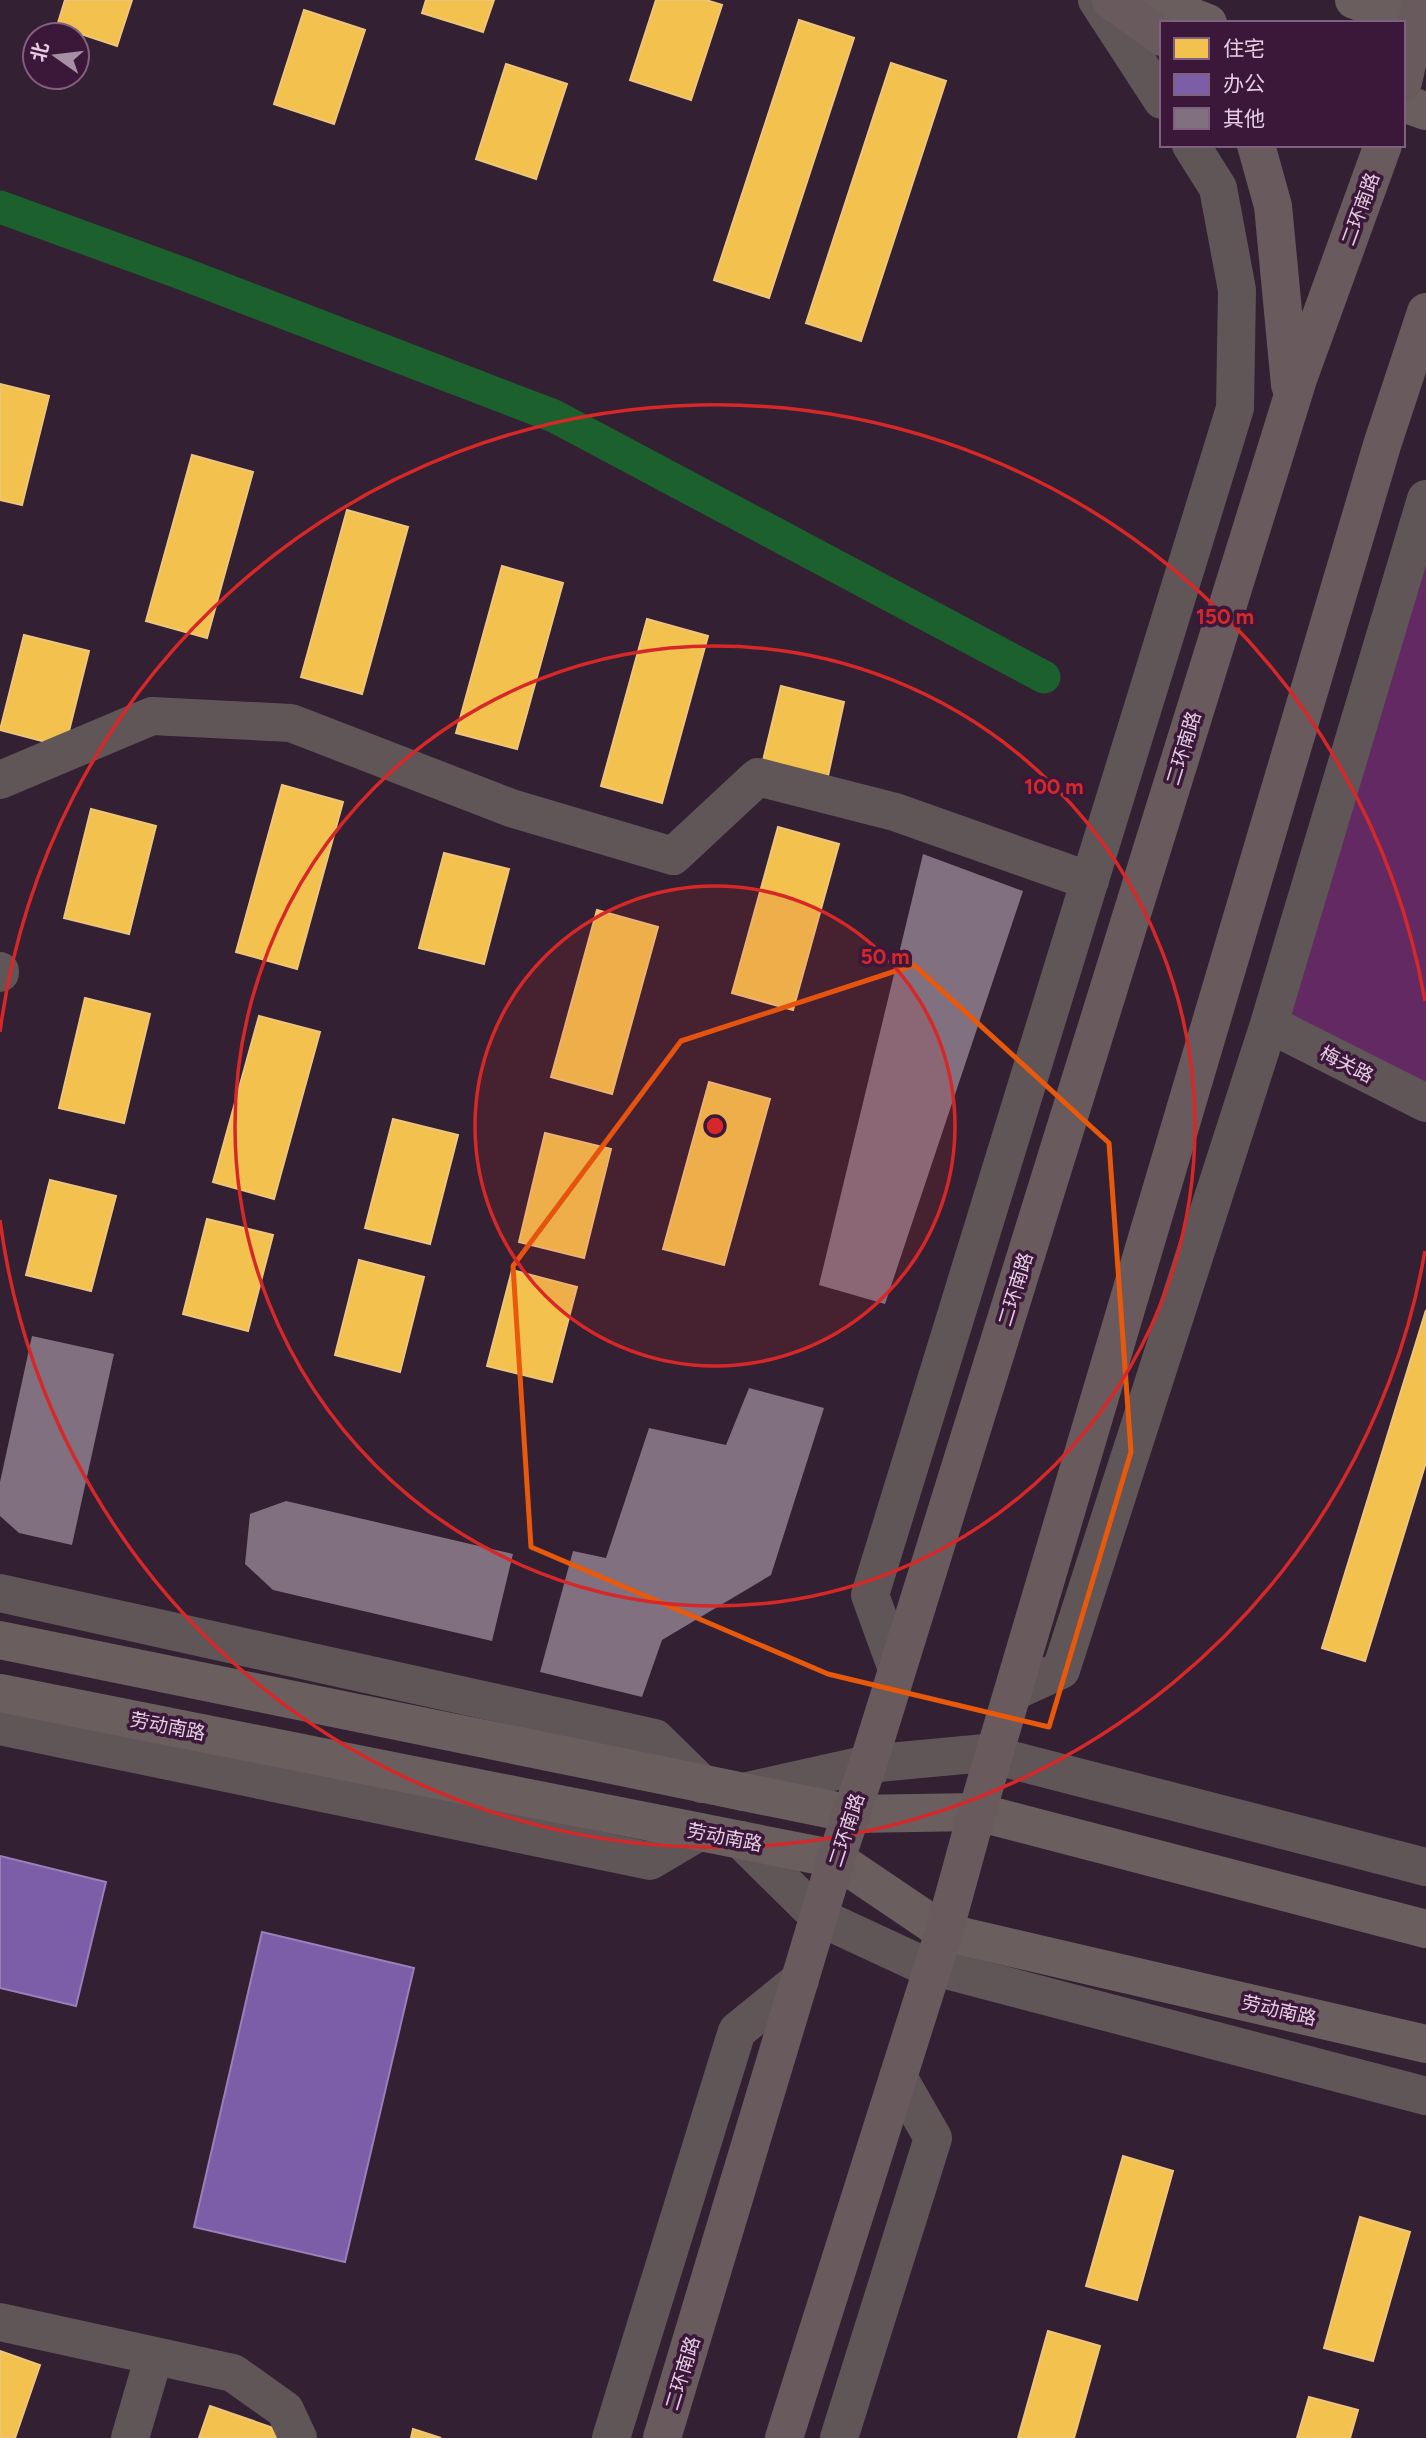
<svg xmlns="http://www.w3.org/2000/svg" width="1426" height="2438" viewBox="0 0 1426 2438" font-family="Figtree,'Noto Sans SC',sans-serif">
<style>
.green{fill:#632963}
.homes{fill:#f2c14e;stroke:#eec57b;stroke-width:2}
.offices{fill:#7b5ea7;stroke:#9a7fb9;stroke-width:2}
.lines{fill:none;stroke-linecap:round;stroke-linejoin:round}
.canal{stroke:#1b602d;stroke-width:33}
.building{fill:#817080}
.minor{stroke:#605557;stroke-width:38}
.major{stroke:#6b5e5f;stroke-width:38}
.highway{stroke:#695a5d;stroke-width:38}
.marked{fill:none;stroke:#e8590c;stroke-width:5;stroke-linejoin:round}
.ring{fill:none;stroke:#d62828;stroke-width:3.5}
.labels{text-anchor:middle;stroke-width:7;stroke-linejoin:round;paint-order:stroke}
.street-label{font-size:19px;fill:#e4cde3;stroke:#3b183a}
.centre{fill:#d62828;stroke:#3b183a;stroke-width:3.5}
.ring-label{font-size:21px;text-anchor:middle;font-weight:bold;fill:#d62828;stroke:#3b183a;stroke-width:7;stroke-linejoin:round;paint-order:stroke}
</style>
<rect width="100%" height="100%" fill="#332032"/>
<path class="green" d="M1426 499V1103L1269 1024Z"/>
<path class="homes" d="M65 0H132L117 46 57 26Z
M426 0H494L483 32 422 13Z
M656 0H706L722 5 691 100 630 80Z
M304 10 365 30 334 124 274 104Z
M799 20 854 38 769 298 714 280Z
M891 63 946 81 861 341 806 323Z
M506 64 567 84 536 179 476 159Z
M0 384 49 396 22 505 0 500Z
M192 455 253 472 207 638 146 621Z
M347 510 408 527 362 694 301 677Z
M502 566 563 583 517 749 456 733Z
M647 619 708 636 662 803 601 786Z
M24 635 89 651 65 747 0 730Z
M781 686 844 702 826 785 761 769Z
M282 785 343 802 297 969 236 952Z
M91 809 156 826 129 934 64 918Z
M778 827 839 844 793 1010 732 993Z
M444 853 509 869 484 964 419 948Z
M597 910 658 927 612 1094 551 1077Z
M85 998 150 1014 124 1123 59 1108Z
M259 1016 320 1032 274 1199 213 1182Z
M709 1082 770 1099 724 1265 663 1249Z
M393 1119 458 1135 430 1244 365 1228Z
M545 1133 611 1149 584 1258 519 1242Z
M50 1180 116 1196 91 1291 26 1275Z
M207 1219 273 1235 248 1331 183 1314Z
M359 1260 424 1277 400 1372 335 1355Z
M512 1270 577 1287 552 1382 487 1366Z
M1426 1310V1462L1365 1661 1322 1648Z
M1123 2156 1173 2171 1137 2300 1086 2286Z
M1360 2217 1410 2232 1373 2361 1324 2348Z
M1048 2331 1100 2346 1074 2438H1018Z
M0 2351 40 2365 15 2438H0Z
M1309 2397 1358 2410 1350 2438H1297Z
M210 2406 288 2433 286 2438H199Z
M413 2429 441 2438H411Z"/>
<path class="offices" d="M0 1856 106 1882 76 2006 0 1988Z
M262 1932 414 1968 345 2262 194 2227Z"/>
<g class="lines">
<path class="canal" d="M0 207 181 273 554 416 1044 677"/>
</g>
<path class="building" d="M923 854 1023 891 885 1304 819 1285Z
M32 1336 114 1354 72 1545 19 1533 0 1516V1482Z
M749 1388 824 1408 771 1575 662 1640 642 1697 540 1672 573 1551 606 1558 649 1428 726 1445Z
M286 1501 513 1554 492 1641 273 1590 245 1564 250 1514Z"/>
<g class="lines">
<path class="minor" d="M1097 0 1162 100
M0 780 152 716 291 723 511 808 673 856 758 777 895 812 1090 881
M0 971V973
M1269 1024 1426 1103
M0 1593 655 1738 702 1784
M897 1669 870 1595 1235 408 1237 290 1218 188 1191 145
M1015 1691 1061 1670 1269 1024 1426 499
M0 1726 650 1861 699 1832
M743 1792 868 1764 985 1753 1426 1867
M741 1840 819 1917 916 1962 1426 2096
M0 2322 233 2373 285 2410 298 2438
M130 2438 154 2356
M611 2438 737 2031 800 1980
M839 2438 933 2138 898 2077"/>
<path class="major" d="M1147 0 1208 23
M1354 0 1426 26
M1403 103 1426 111
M0 1640 852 1814 977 1812 1426 1929
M0 1693 836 1859 944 1932 1426 2044"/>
<path class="highway" d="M1111 0 1162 37
M1403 82 1416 24 1424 0
M1256 145 1273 206 1290 385
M662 2438 836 1859 868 1764 1298 379 1383 145
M784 2438 944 1932 977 1812 1382 445 1426 312"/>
</g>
<path class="marked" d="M914 965 1109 1143 1131 1452 1049 1727 828 1674 531 1547 513 1266 681 1041Z"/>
<circle cx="715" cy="1126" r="240" fill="#d62828" fill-opacity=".12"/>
<g class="ring">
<circle cx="715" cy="1126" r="240"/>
<circle cx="715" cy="1126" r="480"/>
<path d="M1425 1251A721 721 0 0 1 0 1220M0 1032A721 721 0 0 1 1425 1001"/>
</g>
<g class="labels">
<g class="street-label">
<text transform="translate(1360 209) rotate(-70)" y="7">二环南路</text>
<text transform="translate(1183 748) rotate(-73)" y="7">二环南路</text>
<text transform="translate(1347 1064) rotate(27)" y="7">梅关路</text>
<text transform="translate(1015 1289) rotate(-73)" y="7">二环南路</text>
<text transform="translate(168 1726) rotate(11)" y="7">劳动南路</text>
<text transform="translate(846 1830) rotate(-72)" y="7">二环南路</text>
<text transform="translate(725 1837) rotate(11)" y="7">劳动南路</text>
<text transform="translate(1279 2010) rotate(13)" y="7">劳动南路</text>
<text transform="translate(682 2373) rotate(-73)" y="7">二环南路</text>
</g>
</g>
<circle cx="715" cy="1126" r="10" class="centre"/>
<g class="ring-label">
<text x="1225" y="624">150 m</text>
<text x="1054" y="794">100 m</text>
<text x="885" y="964">50 m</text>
</g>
<rect x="1160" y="21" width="245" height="126" fill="#3b183a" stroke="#7f607e" stroke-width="2"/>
<rect x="1174" y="38" width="35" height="21" fill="#f2c14e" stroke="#7f607e" stroke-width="2"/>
<text x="1223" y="56" font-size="21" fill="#e4cde3">住宅</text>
<rect x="1174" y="74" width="35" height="21" fill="#7b5ea7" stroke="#7f607e" stroke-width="2"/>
<text x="1223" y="91" font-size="21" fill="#e4cde3">办公</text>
<rect x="1174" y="108" width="35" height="21" fill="#817080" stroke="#7f607e" stroke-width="2"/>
<text x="1223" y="126" font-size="21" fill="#e4cde3">其他</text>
<g transform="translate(56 56) rotate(284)"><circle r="33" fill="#3b183a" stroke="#7f607e" stroke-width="2"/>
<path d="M0-5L12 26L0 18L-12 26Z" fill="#a690a5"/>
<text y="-10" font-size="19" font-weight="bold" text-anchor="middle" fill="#e4cde3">北</text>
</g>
</svg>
